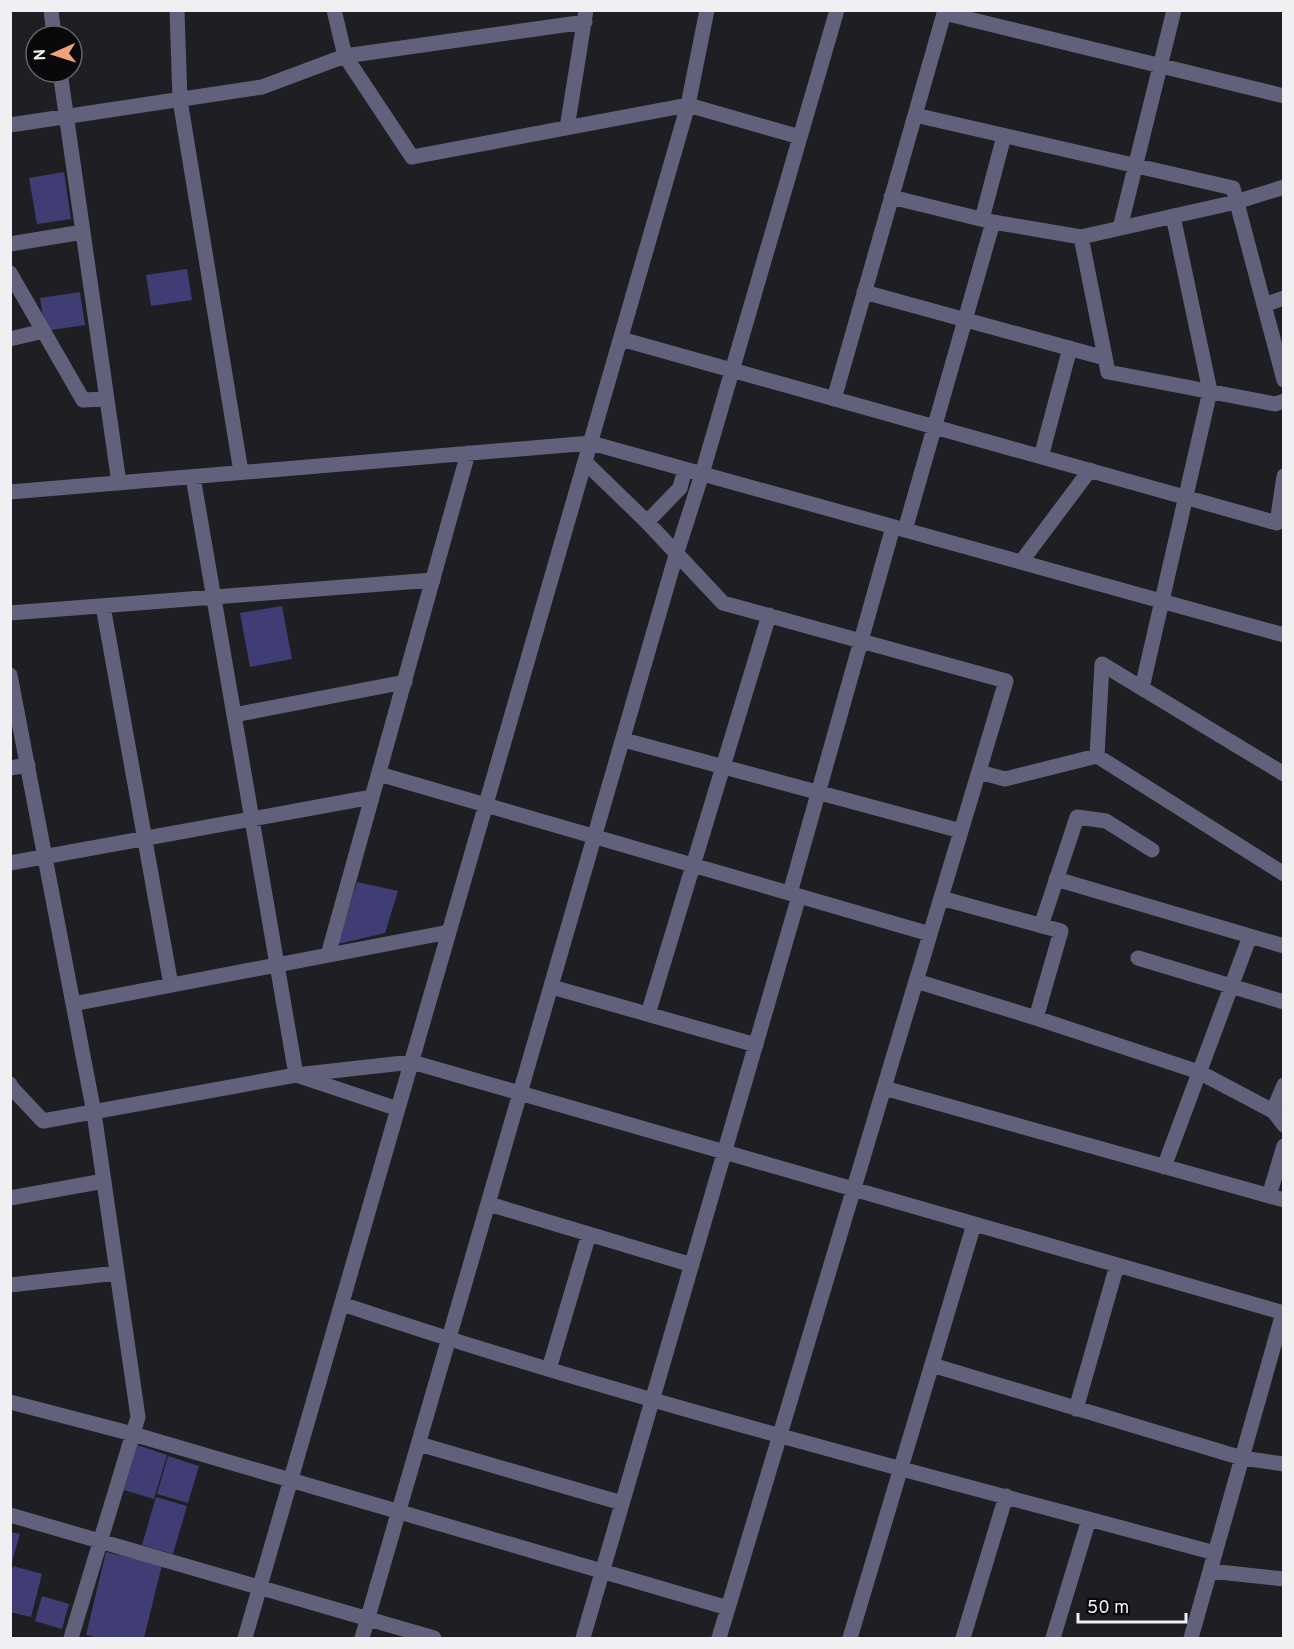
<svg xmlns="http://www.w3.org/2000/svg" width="1294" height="1649" viewBox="0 0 1294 1649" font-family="Overpass,sans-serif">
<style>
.building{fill:#403c74}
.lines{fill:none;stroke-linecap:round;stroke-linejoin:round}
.minor{stroke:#61617b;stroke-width:15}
</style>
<rect width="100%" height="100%" fill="#1f1f23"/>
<path class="building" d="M64 172 71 219 37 224 29 178Z
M187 269 192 300 151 306 146 275Z
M80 292 85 325 45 331 40 298Z
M282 606 292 659 250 667 240 613Z
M357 882 398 891 385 933 338 944Z
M137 1445 167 1455 154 1499 124 1490Z
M168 1456 199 1466 188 1503 157 1494Z
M156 1497 187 1506 173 1554 142 1545Z
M10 1532 20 1534 11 1565 10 1564Z
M106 1552 162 1565 144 1638H100L86 1635Z
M13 1566 42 1574 31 1617 10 1612V1578Z
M42 1596 69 1604 62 1629 35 1621Z"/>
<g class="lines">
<path class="minor" d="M51 10 54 36
M177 10 180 100 241 472
M334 10 345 56 585 22
M944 13 1284 96
M60 72 119 483
M915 115 1233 188 1284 380
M10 125 262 87 345 56 412 157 688 105 800 137
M567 128 586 10
M891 197 993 222 1081 237 1236 202 1284 187
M982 219 1004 136
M1120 228 1174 10
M1081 237 1108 372 1275 404 1284 401
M10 244 83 232
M10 273 83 400 107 399
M864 292 1105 358
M1264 305 1284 298
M10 339 43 331
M621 339 1277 523 1284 518
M834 399 945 10
M1041 457 1070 348
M585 462 647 522 723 603 1006 681 719 1638
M193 477 296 1075 398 1109
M10 492 591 443 1284 635
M647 522 680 488 685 469
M1277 523 1284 476
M905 530 993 222
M1021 562 1090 470
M103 606 171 985
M10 613 433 580
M10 675 94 1113 138 1417 71 1638
M1142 688 1210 391 1173 216
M234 715 405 682
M624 740 961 831
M1097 756 1102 664 1284 774
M10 768 28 765
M979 772 1005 779 1097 756 1284 874
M379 774 930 934
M10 863 372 797
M1056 879 1284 946
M790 893 893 527
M941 898 1061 931 1036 1018
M1041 926 1077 817 1106 821 1152 850
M328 955 468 453
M1138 958 1284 1002
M916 981 1036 1018 1199 1072 1273 1111 1284 1125
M552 987 756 1045
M73 1004 449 932
M648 1014 769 615
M10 1084 11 1087 43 1121 296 1075 412 1062 1284 1313
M884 1088 1284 1200
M1273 1111 1284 1085
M1164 1167 1250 936
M1269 1196 1284 1146
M10 1198 104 1181
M489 1204 692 1265
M10 1285 117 1273
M342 1304C629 1400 923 1474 1215 1553
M932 1365 1242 1458 1284 1464
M549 1369 589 1234
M10 1402 133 1434 728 1608
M1076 1409 1117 1265
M419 1444 622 1503
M10 1515 434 1638
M1210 1571 1284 1579
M245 1638 688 105 707 10
M362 1638 676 555 702 474 837 10
M583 1638 799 896
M850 1638 974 1224
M963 1638 1006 1496
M1053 1638 1089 1519
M1191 1638 1283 1313"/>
</g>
<rect width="1294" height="1649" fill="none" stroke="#f0f0f3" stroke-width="24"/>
<g transform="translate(54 54) rotate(267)"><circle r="28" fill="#09090b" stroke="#656568" stroke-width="1.5"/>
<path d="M0-4.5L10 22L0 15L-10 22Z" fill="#efa377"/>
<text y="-9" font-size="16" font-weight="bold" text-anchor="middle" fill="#f0f0f3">N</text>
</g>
<path d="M1078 1613v9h108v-9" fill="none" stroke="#f0f0f3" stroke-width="3"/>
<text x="1087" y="1613" font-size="18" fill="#f0f0f3" stroke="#09090b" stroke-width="4.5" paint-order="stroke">50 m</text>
</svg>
